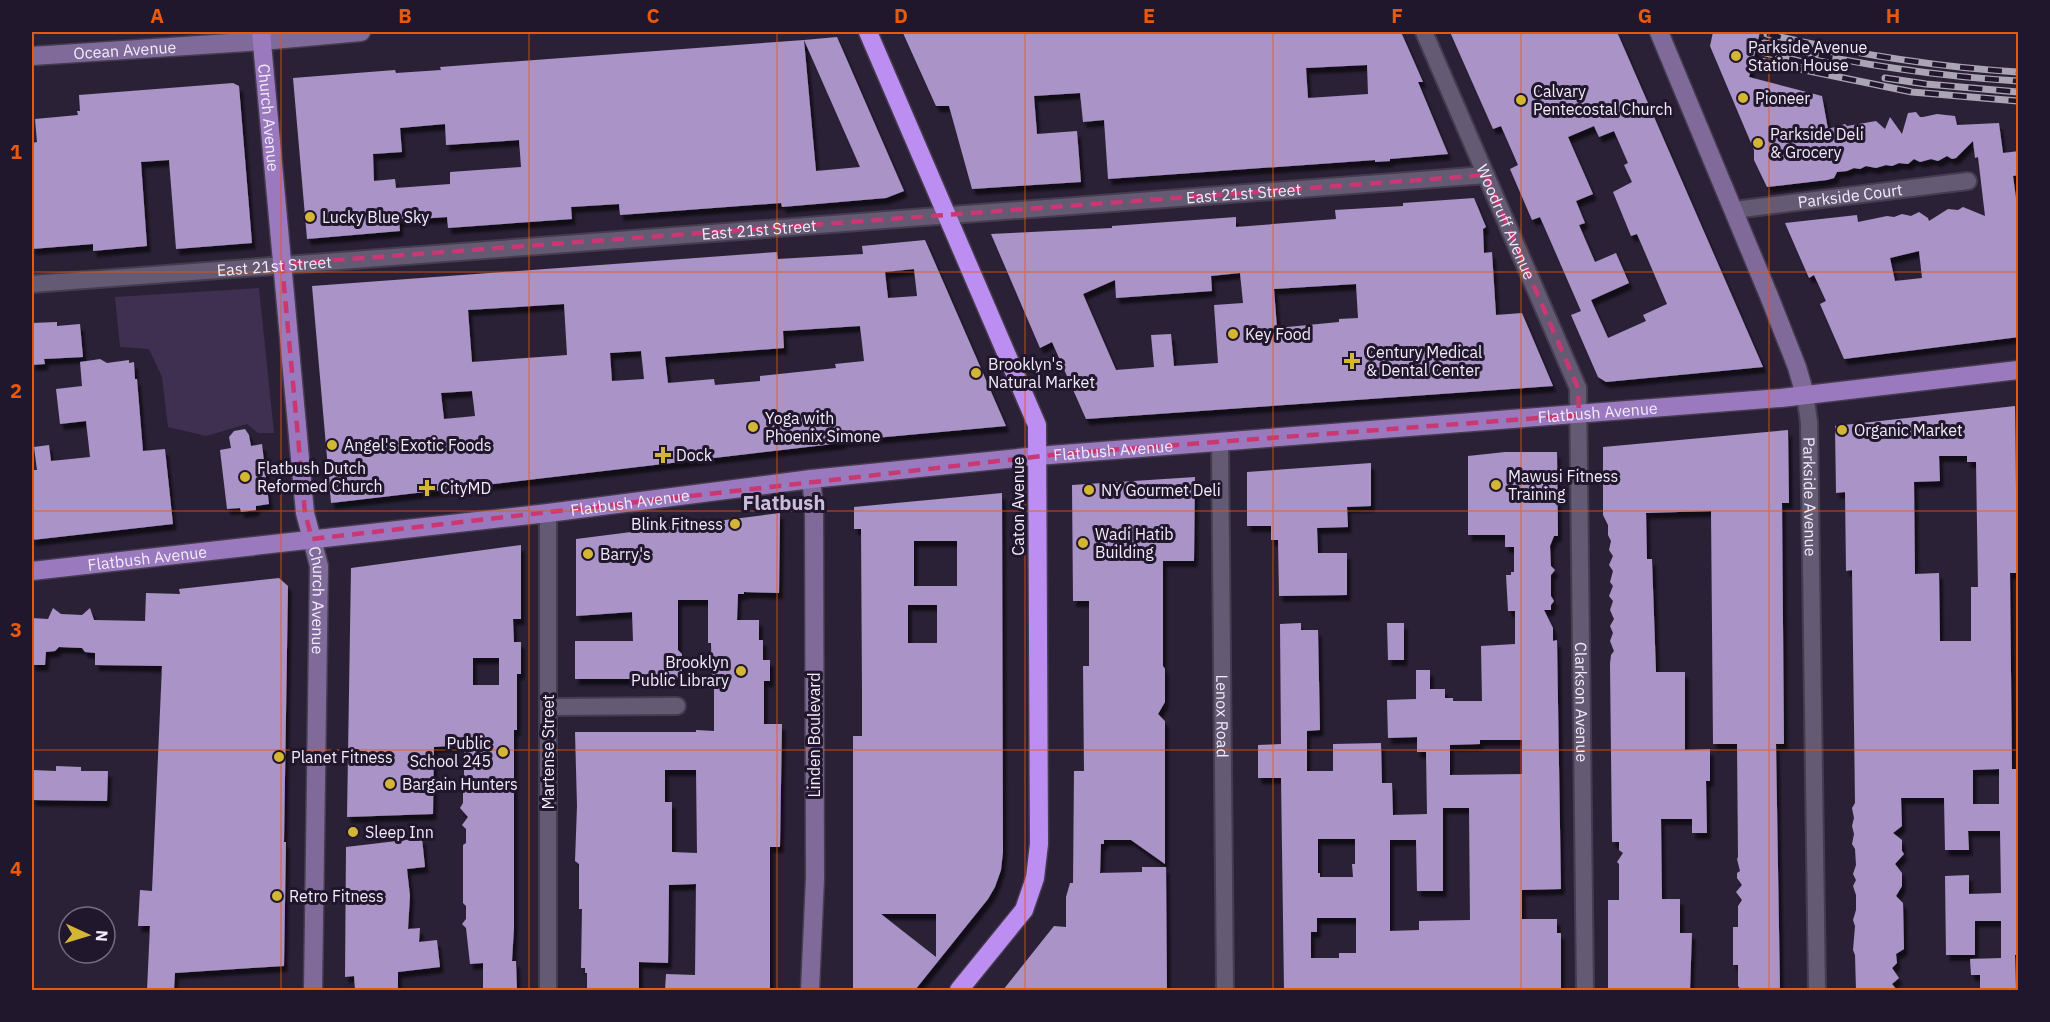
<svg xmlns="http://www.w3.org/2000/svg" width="2050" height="1022" viewBox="0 0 2050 1022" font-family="'IBM Plex Sans',sans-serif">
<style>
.green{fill:#3f2f51}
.building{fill:#aa93c6;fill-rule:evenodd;filter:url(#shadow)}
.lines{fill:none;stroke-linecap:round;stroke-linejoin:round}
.street-casing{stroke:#453c4e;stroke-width:20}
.secondary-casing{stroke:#453c4e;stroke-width:21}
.primary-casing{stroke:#453c4e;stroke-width:21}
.highway-casing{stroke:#453c4e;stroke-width:21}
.street{stroke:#655a73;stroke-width:16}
.secondary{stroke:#7f6a99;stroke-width:18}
.primary{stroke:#9a79bf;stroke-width:18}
.highway{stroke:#bd8ef1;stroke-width:18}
.rail-casing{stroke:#aba4b5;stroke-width:7}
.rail{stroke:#21172d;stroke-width:4.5;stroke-dasharray:14;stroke-linecap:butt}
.marked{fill:none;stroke:#c93873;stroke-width:4.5;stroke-dasharray:12 8;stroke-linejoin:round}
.grid{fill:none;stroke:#e8590c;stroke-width:1.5;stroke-opacity:0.55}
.poi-dot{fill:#d4b635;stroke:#21172d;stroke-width:2}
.labels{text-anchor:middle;stroke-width:6;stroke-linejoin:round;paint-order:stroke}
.poi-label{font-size:16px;fill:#f1ebfa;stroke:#21172d;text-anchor:start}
.street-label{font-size:16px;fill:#f1ebfa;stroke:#21172d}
.quarter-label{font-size:20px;font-weight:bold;fill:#cabdda;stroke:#21172d}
.neatline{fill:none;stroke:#e8590c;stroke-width:2}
.grid-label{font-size:20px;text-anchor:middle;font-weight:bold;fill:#e8590c}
</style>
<defs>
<filter id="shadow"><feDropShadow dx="3.5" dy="6" stdDeviation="1.5" flood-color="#0009"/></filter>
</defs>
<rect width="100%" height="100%" fill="#2b2137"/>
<path class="green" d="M259 288 274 433H258L247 424 206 436 168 427 162 377 149 349 120 347 115 297Z"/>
<path class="building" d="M926 32H1401L1423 82H1418L1448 154 1390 159V161L1375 162V160L1108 179 1104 120 1083 122 1080 93 1049 95 1034 96 1037 134 1077 131 1081 182 972 189 949 106H936L903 33ZM1367 65 1368 94 1308 98 1306 68Z
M1450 32H1617L1763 367 1606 382 1598 377 1571 315 1581 311 1540 217 1532 220 1510 169 1518 165 1501 126 1493 129ZM1594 126 1599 137 1614 131 1628 163 1624 165 1632 182 1613 192 1631 236 1637 234 1667 304 1643 315 1646 321 1608 338 1591 300 1629 283 1616 253 1595 262 1579 225 1585 223 1576 201 1593 194 1568 137Z
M1713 32H1760L1749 77 1822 96 1828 129 1845 124 1847 126 1876 121 1885 129 1890 117 1902 134 1908 113 1916 112 1920 117H1923L1937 114 1955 116 1957 125 1999 123 2003 153 2019 151V175L2013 176 2019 220V337L1844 359 1820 304 1826 301 1814 275 1809 278 1785 223 1857 215 1858 222 1887 216 1894 217 1902 214 1911 216 1919 212 1928 218 1929 221 1948 209 1958 210 1963 207 1985 216 1978 157 1975 158 1973 141 1956 158 1952 159 1947 156 1938 161 1931 159 1920 162 1914 159 1908 164 1899 163 1892 166 1886 165 1876 168 1866 166 1860 169 1854 168 1847 171 1837 172 1834 178 1827 180 1767 187 1754 160V150L1710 46ZM1919 251 1922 278 1895 281 1890 258Z
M837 37 904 191 886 198 782 207 781 203 620 215 619 204 571 207 572 219 448 228 447 217 433 218 399 221 400 231 307 239 293 78 395 70 396 73 441 70 440 67 804 40 816 171 860 167 804 40ZM445 124 446 145 519 140 521 167 450 172V184L396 188 395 179 374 181 373 154 402 152 400 128Z
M233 83 239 86 252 243 176 249 169 160 141 162 147 246 93 251V244L32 249V143L37 142 35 119 78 115 77 111H80L79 95Z
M1474 198 1486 227 1483 229 1484 253 1492 252 1496 315 1522 313 1553 386 1086 419 1052 342 1040 348 991 234 1112 228V226L1236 217V227L1336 219 1335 210 1403 206V203ZM1240 273 1243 303 1214 305 1218 363 1174 366 1171 334 1151 335 1154 367 1116 370 1083 294 1115 280 1116 298 1212 291 1211 276ZM1356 284 1358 318 1339 319V322L1277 328 1274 289Z
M925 240 1006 426 842 441V443L331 503 312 286 777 252 778 259 863 254 862 246ZM914 269 917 296 888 298 885 272ZM564 304 567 355 472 362 468 310ZM860 326 864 361 835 364 836 368 760 376V381L715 385 714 379 668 383 665 357 784 348 783 331ZM641 351 644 379 612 381 610 353ZM472 391 475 416 444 419 441 393Z
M57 322V326L80 324 83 357 44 359 45 364 32 365V323Z
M100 359 107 363 129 360V363L134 362 135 379H137L143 451 165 449 173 524 32 540V470H37L34 447 49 445 51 461 90 457 86 421 60 424 56 389 82 386 80 362Z
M2015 406 2017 573H2010L2012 769H2019V955H2015L2016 990H1980V975H1971L1970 959 2001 958V921H1975V955H1946L1945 876 1969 875V894L2001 893 2000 831H1968L1969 850H1945L1944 798H1901L1902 826 1893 833 1902 840V851L1904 854 1895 864 1902 873V886L1896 896 1903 903 1904 949 1896 954 1897 963 1892 968 1899 978 1892 984 1897 990H1856L1855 955 1853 950 1855 926 1853 920 1856 910V895L1853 886 1856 880 1853 874 1856 865 1855 849 1852 844 1854 834 1852 826 1854 818 1852 808 1855 803 1852 570 1846 571 1845 492 1836 493 1835 426ZM1939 456H1967V462H1976L1978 587H1971V641H1940L1939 573 1915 574 1914 482 1940 481ZM1999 769V804H1973V770Z
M245 429 249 435 251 446 262 444 269 504 256 506V510L241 512 240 508 227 509 220 450 231 448 229 437 234 431Z
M1788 430 1789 503H1782L1784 744H1776L1780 990H1741L1738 986V965H1733V927H1738V906L1742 900 1736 892 1742 885 1737 878V873L1740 871 1737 859 1738 857 1737 744H1713L1711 511 1646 513 1647 559H1652L1656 672H1685V750L1710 749V781H1706L1707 833H1692V819H1661L1662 899H1680V933H1692L1690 990H1608V900H1619V864L1617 862 1623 853 1619 850V842H1612L1610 664 1611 655 1614 651 1610 641 1613 633 1610 626 1614 619 1610 610 1613 601 1609 596 1613 586 1610 582 1613 571 1609 565 1613 556 1609 550 1611 541 1608 535V525L1603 515V447Z
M1505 452H1557L1558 536H1554L1550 546 1551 566 1555 570 1551 575V596L1554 601 1551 605V610H1544L1553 628V641L1557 640 1561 889 1522 890V919H1557V933H1561V990H1284L1281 778H1258V745L1281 744 1280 624 1301 623V630H1318L1320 730 1307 731V771H1333V744L1381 743 1382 783H1392L1393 815 1427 814 1426 752H1417V737L1388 738 1387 700 1416 699V670H1430V689H1445V698H1453V701H1482L1481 646 1515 644V611H1508L1506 575H1511V572H1514V547H1505V535H1468V456ZM1480 740H1522V774L1450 775V745L1480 744ZM1443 808H1469L1470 920 1419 921V930L1390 931V840H1416L1417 891H1443ZM1318 839H1355V864H1352L1353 877H1320V873H1318ZM1317 918H1356V953H1339V958H1311V932H1317Z
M1371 463V506L1347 507 1348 527 1317 528 1318 553H1347V595L1279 596 1278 540H1271V526H1247V472Z
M1195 477 1194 561H1163V666L1165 669V702L1158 714 1165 721V864L1131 840H1104V844H1101L1100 873 1142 872V867H1166L1167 990H1003L1054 926 1066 927V897L1070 883H1073L1074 771H1084L1083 666H1089V601H1073L1072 485Z
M1002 493 1003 852 1001 870 995 887 988 899 915 990H853V736H862V689L861 529H854V507ZM914 541H957V586H914ZM908 605H937V643H908ZM881 914H936V957Z
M780 513 779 593 744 592V594H738L737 620H759V640H763V660H770V681H764V724H782L780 847H770V990H665L666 974 695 975 696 884 669 885 668 963 639 962V990H587V973H585V968H581L582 909H579V864L575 861 577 806 575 732H696V730L714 731V681H712L711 643H708V600H678V650L682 654V679H575V641H633L632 612 576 616V539ZM665 770H696L697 853 672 852V802H665Z
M521 545V619H513L514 642H521V674H517V730H514V928L512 961H516L517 990H483V963L470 964 466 928 462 924 466 919V906L463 903V845L466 843V829L462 825 468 817 460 808 463 803V791L460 786 464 781V745L434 747 433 814 347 817 351 568ZM473 658H499V685H473Z
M279 578 288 586 284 842H286L284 966 175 973 174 990H147L150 926H138L140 890 152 891 162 666 95 665V653L85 652 82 648 59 647 55 651 46 652 45 665H32V618L48 619 53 608 61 614 82 615 90 608 94 620 145 621 146 593 180 594 179 589Z
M1387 623H1404V660H1388Z
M56 766 81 767V771H108L107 801 32 800V770L56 771Z
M422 838 425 867 407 869 410 896 408 929 420 928 419 942 437 940 440 967 398 972V990H355L354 976 345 977 346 847Z"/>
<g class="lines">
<g class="street-casing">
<g id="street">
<path id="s1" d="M1424 32 1578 388 1585 990"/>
<path id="s2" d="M1734 210 1968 181"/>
<path id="s3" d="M32 284 1486 175"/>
<path id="s4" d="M1805 395 1809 422 1817 990"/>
<path id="s5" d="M1220 442 1225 990"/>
<path d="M548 707 677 706"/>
<path d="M548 990V513"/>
</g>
</g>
<g class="secondary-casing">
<g id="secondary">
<path d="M1659 32 1769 296 1797 367 1805 395"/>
<path id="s6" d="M32 56 262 41 361 32"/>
<path id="s7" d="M312 539 319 566 313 990"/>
<path d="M810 990 815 878 814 506 811 479"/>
</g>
</g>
<g class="primary-casing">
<g id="primary">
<path id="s8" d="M261 32 305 513 312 539"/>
<path id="s9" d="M32 571 548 513 811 479 1037 456 1781 398 2018 370"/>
</g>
</g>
<g class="highway-casing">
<path id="highway" d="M868 32 1037 425 1039 844 1035 878 1024 910 959 990"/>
</g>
<use href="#street" class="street"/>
<use href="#secondary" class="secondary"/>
<use href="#primary" class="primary"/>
<use href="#highway" class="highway"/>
<g class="rail-casing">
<path id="rail" d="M1767 34C1850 53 1934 67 2018 72
M1764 43C1848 63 1932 76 2018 81
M1762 52 1803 62
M1760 61 1912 92 2018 101
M1885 78 1926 84 2018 92"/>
</g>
<use href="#rail" class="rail"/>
</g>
<path class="marked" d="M1486 175 1578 388 1579 415 1069 453 312 539 305 513 282 264Z"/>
<path class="grid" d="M281 32V990M529 32V990M777 32V990M1025 32V990M1273 32V990M1521 32V990M1769 32V990M32 272H2018M32 511H2018M32 750H2018"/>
<g class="poi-dot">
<circle cx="1736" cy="56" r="6"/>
<circle cx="1743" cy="98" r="6"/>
<circle cx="1521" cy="100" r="6"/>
<circle cx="1758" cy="143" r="6"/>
<circle cx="310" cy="217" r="6"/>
<circle cx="1233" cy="334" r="6"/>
<path d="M1349 352h6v6h6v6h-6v6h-6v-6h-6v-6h6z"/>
<circle cx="976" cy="373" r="6"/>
<circle cx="753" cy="427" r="6"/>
<circle cx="1842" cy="430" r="6"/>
<circle cx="332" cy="445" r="6"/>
<path d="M660 446h6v6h6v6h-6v6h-6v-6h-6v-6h6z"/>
<circle cx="245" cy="477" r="6"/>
<circle cx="1496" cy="485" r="6"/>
<path d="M424 479h6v6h6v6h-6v6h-6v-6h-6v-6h6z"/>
<circle cx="1089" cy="490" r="6"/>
<circle cx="735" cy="524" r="6"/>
<circle cx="1083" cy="543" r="6"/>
<circle cx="588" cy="554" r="6"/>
<circle cx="741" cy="671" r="6"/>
<circle cx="503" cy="752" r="6"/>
<circle cx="279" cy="757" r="6"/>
<circle cx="390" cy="784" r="6"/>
<circle cx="353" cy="832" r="6"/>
<circle cx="277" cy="896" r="6"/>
</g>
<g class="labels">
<g class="poi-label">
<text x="1748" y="53">Parkside Avenue<tspan x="1748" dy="18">Station House</tspan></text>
<text x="1533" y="97">Calvary<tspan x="1533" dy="18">Pentecostal Church</tspan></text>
<text x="1755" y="104">Pioneer</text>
<text x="1770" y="140">Parkside Deli<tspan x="1770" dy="18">&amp; Grocery</tspan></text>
<text x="322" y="223">Lucky Blue Sky</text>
<text x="1245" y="340">Key Food</text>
<text x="1366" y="358">Century Medical<tspan x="1366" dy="18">&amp; Dental Center</tspan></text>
<text x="988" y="370">Brooklyn's<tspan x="988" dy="18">Natural Market</tspan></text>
<text x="765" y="424">Yoga with<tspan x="765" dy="18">Phoenix Simone</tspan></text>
<text x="1854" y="436">Organic Market</text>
<text x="344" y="451">Angel's Exotic Foods</text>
<text x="676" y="461">Dock</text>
<text x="257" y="474">Flatbush Dutch<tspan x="257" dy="18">Reformed Church</tspan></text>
<text x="1508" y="482">Mawusi Fitness<tspan x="1508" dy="18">Training</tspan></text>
<text x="440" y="494">CityMD</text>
<text x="1101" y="496">NY Gourmet Deli</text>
<text x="723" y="530" text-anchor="end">Blink Fitness</text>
<text x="1095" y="540">Wadi Hatib<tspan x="1095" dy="18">Building</tspan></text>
<text x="600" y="560">Barry's</text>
<text x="729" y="668" text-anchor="end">Brooklyn<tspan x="729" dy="18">Public Library</tspan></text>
<text x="491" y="749" text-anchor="end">Public<tspan x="491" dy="18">School 245</tspan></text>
<text x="291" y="763">Planet Fitness</text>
<text x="402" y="790">Bargain Hunters</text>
<text x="365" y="838">Sleep Inn</text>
<text x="289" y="902">Retro Fitness</text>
</g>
<g class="street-label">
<text dy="6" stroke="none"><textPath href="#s6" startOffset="93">Ocean Avenue</textPath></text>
<text dy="6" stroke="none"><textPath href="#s8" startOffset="86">Church Avenue</textPath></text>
<text dy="6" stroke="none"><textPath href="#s3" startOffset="1215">East 21st Street</textPath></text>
<text dy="6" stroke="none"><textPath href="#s2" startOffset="117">Parkside Court</textPath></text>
<text dy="6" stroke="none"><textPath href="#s1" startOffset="207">Woodruff Avenue</textPath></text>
<text dy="6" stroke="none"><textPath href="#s3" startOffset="729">East 21st Street</textPath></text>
<text dy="6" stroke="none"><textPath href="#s3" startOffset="243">East 21st Street</textPath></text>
<text dy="6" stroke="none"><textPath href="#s9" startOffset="1574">Flatbush Avenue</textPath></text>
<text dy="6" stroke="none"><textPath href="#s9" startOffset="1088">Flatbush Avenue</textPath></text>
<text dy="6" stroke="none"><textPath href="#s4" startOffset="102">Parkside Avenue</textPath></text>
<text dy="6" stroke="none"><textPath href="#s9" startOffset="602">Flatbush Avenue</textPath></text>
<text transform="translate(1018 506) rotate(-90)" y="6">Caton Avenue</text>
<text dy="6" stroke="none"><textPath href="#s9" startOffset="116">Flatbush Avenue</textPath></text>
<text dy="6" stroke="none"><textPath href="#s7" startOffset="62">Church Avenue</textPath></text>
<text dy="6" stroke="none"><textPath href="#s1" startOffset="702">Clarkson Avenue</textPath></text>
<text dy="6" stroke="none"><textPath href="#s5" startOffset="274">Lenox Road</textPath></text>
<text transform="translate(814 735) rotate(-90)" y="6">Linden Boulevard</text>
<text transform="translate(548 752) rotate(-90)" y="6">Martense Street</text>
</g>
<g class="quarter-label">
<text x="784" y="510">Flatbush</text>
</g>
</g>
<rect width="2050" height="1022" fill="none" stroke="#21172d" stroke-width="66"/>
<g transform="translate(87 935) rotate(94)"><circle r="28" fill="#21172d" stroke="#746c7f" stroke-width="1.5"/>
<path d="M0-4.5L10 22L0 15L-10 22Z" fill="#d4b635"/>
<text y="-9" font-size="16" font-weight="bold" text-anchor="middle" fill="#f1ebfa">N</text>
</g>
<rect x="33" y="33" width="1984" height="956" class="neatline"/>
<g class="grid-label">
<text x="157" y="23">A</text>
<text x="405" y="23">B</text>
<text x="653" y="23">C</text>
<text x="901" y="23">D</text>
<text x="1149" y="23">E</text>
<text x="1397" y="23">F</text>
<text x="1645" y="23">G</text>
<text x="1893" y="23">H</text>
<text x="16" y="159">1</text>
<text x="16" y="398">2</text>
<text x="16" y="637">3</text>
<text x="16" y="876">4</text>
</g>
</svg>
